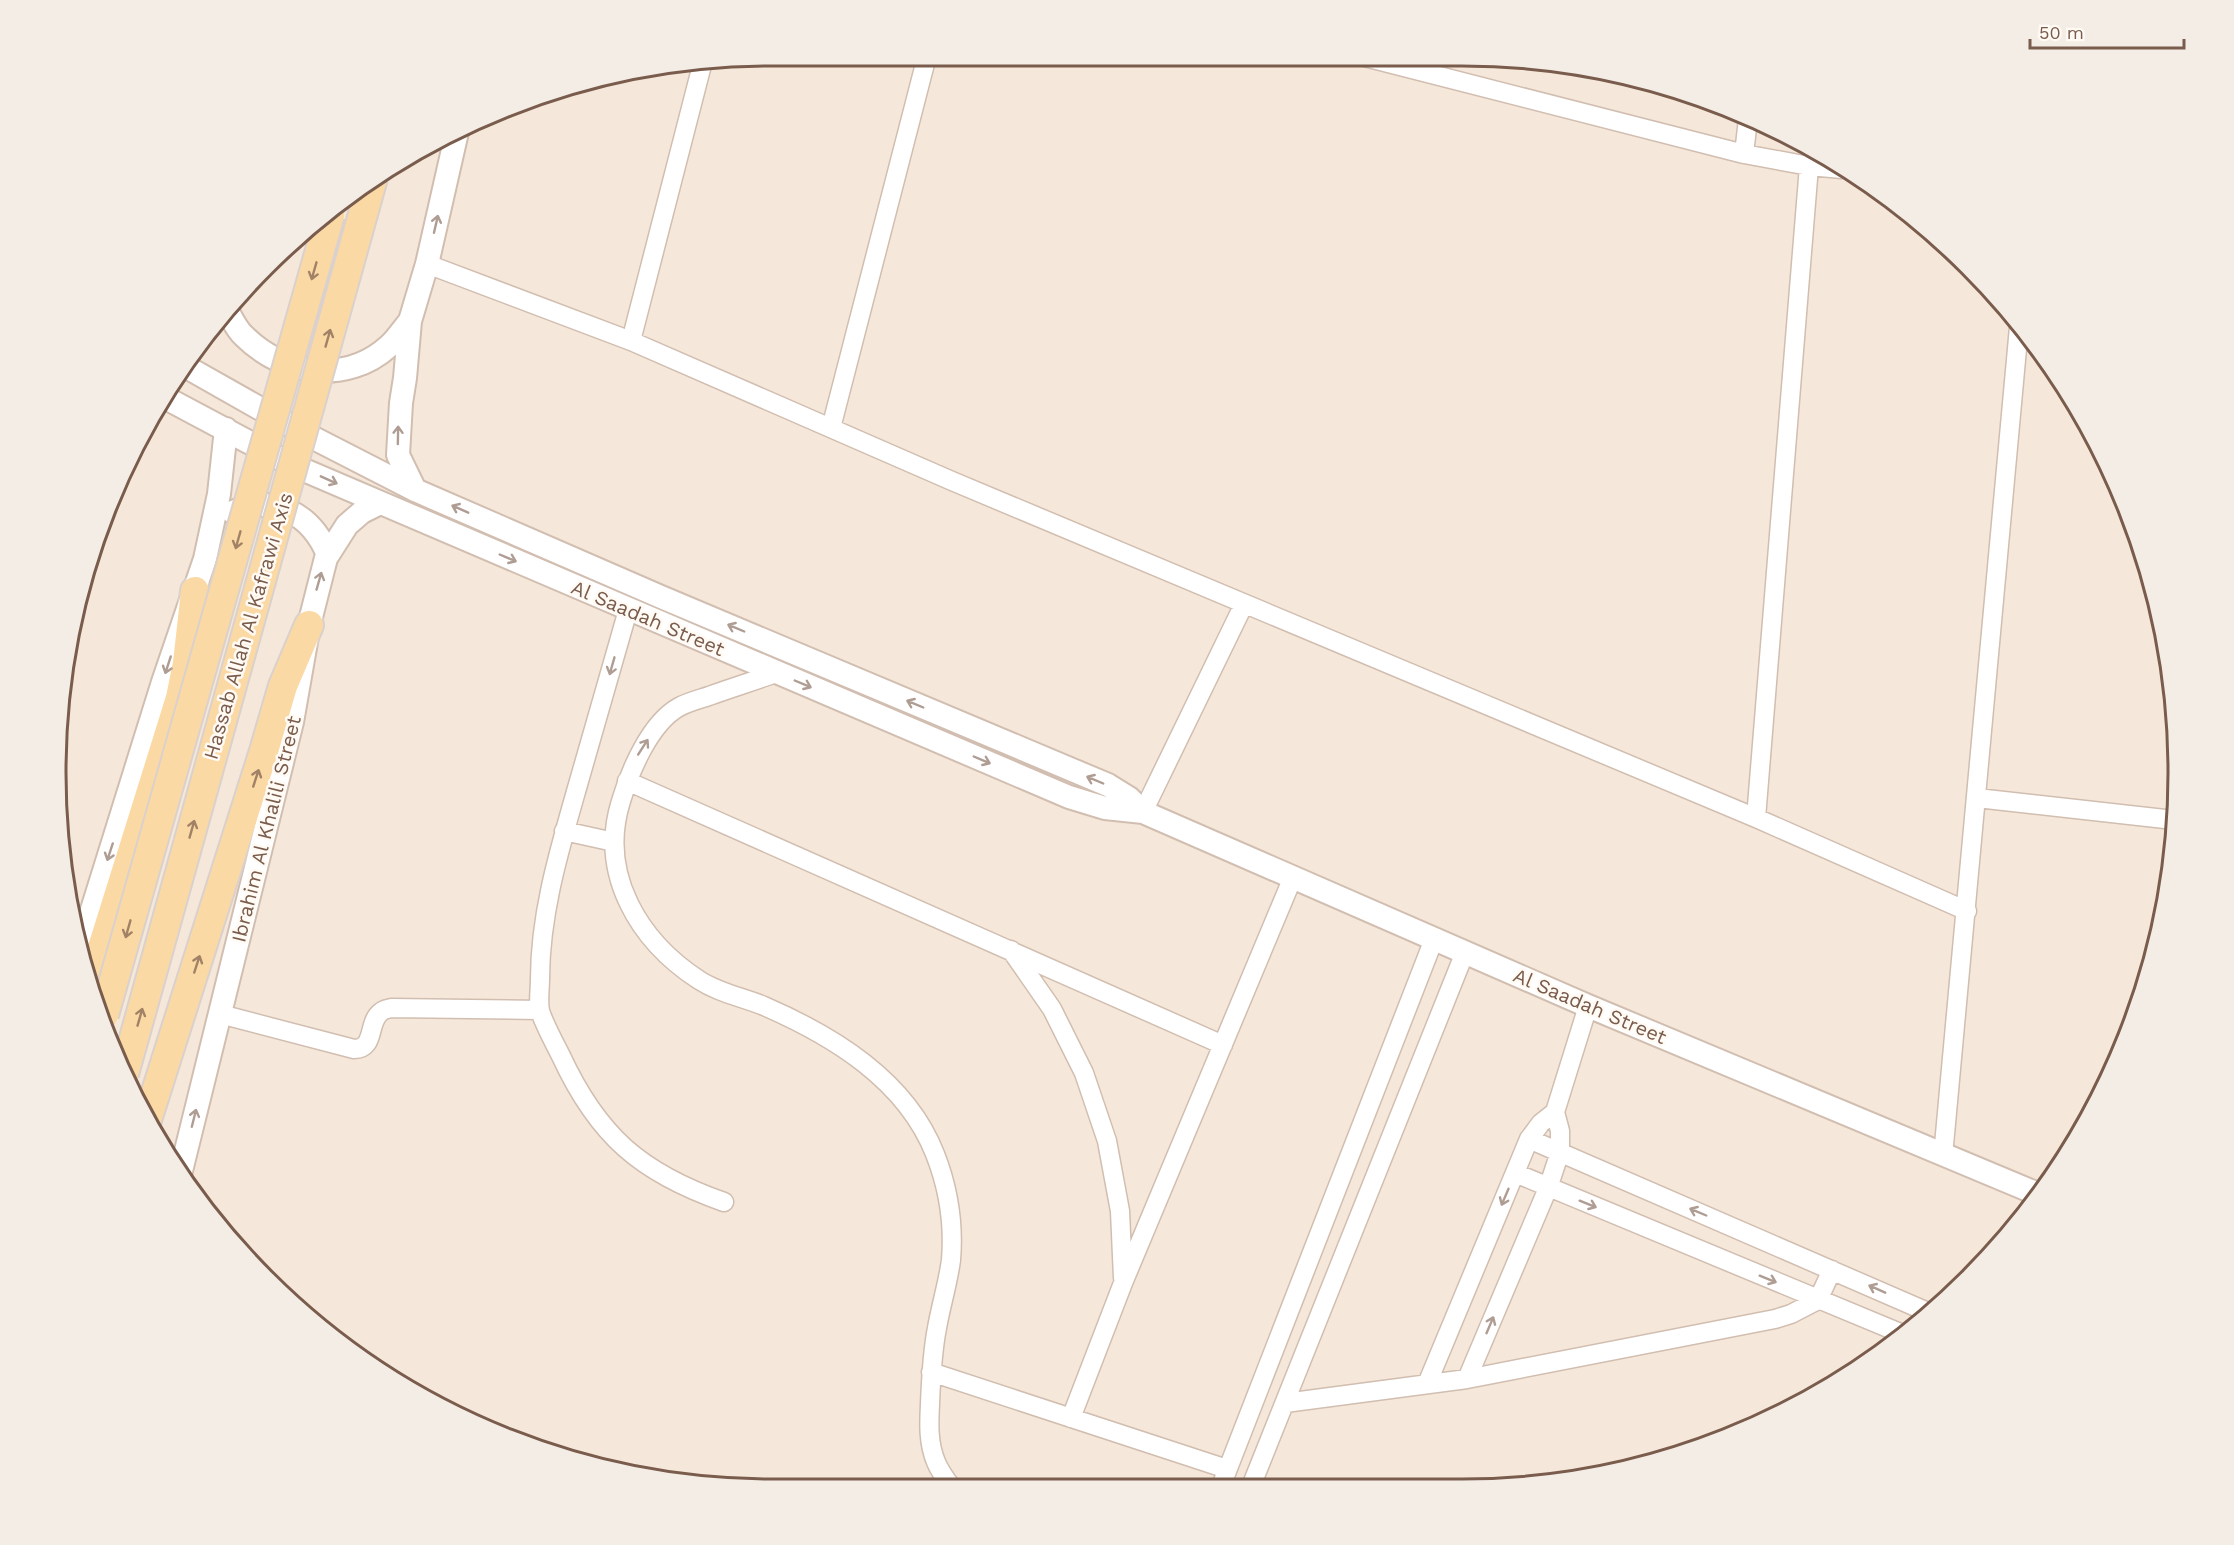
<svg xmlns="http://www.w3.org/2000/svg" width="2234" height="1545" viewBox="0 0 2234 1545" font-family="'Work Sans',sans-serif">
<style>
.residential{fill:#f5e8da}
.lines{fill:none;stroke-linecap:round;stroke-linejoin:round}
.minor-casing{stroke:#d1beb0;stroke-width:21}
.tertiary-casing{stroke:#d1beb0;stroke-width:26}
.primary-casing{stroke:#dad1cd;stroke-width:32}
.minor{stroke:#fff;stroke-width:18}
.tertiary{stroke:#fff;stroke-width:22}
.primary{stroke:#fbd9a5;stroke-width:28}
.primary-bridge-casing{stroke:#dad1cd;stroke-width:32;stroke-linecap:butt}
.primary-bridge{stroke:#fbd9a5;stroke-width:28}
.oneway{stroke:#af9d94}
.oneway2{stroke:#a18267}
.labels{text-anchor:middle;stroke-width:5;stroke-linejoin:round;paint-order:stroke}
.street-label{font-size:20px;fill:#7a5c4d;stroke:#fffaf3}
.rim{fill:none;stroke:#7a5c4d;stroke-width:3}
</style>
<rect width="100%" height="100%" fill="#fdf6ec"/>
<path class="residential" d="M773 56H1462L1601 69 1692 94 1820 151 1969 266 2058 374 2124 498 2165 633 2178 773 2165 913 2124 1047 2057 1171 1968 1280 1898 1342 1779 1415 1601 1476 1462 1489H773L632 1476 498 1435 374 1368 265 1279 177 1171 130 1090 69 912 56 773 62 679 110 498 176 374 233 300 374 176 498 110 587 80Z"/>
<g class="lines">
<g class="minor-casing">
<path id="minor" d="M1361 56 1744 154 1809 166 1842 169
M1744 154 1748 119
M427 264 631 341 952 481 1756 818 1967 911
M631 341 702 65
M831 428 927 56
M628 610C611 669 594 729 577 788 559 851 540 914 540 979 540 989 538 1001 540 1011 545 1026 554 1042 561 1056 598 1136 641 1173 724 1202
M776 673C754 681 731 688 709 696 700 699 688 702 679 707 650 723 630 771 621 801 598 874 639 941 699 980 719 993 742 997 764 1006 833 1036 906 1080 935 1154 948 1187 954 1224 951 1260 948 1283 941 1305 937 1328 932 1353 931 1378 930 1404 929 1423 928 1443 936 1462 940 1472 947 1481 953 1489
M627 781 1223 1045
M1977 798 2174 820
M1143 812 1244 604
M1756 818 1809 166
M564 831 614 842
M1011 950 1052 1009 1084 1073 1107 1141 1120 1211 1123 1278
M220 1014 354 1049C376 1049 367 1022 381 1012 384 1009 388 1009 391 1008L540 1010
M1529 1139 1930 1313
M1943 1156 2019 327
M1515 1173 1905 1335
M931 1372 1227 1469
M1467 1379 1548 1188 1560 1152V1131L1555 1112 1588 1006
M1427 1384 1529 1139 1541 1123 1555 1112
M1285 1403 1467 1379 1775 1319 1791 1314 1818 1300 1832 1270
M1071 1418 1123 1283 1293 877
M1220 1489 1434 939
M1250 1489 1465 952"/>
</g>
<g class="tertiary-casing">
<path id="tertiary" d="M226 309C232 318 236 329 244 336 283 375 346 385 389 346 397 339 403 329 410 321
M183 365 298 430 415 490 661 597 1108 785 1129 798 1143 812
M164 397 290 464 1069 797 1105 808 1143 812 1588 1006 2038 1194
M415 490 398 455 401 403 405 378 410 321 427 264 457 132
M233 512C274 493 312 515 328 555
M81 945 163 682 205 559 219 494 226 429
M180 1175 292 722 309 625 326 558 347 525 362 512 380 503"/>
</g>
<g class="primary-casing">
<path id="primary" d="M92 980 180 698 187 663 195 591
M147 1120 264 751 283 686 309 625"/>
</g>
<use href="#minor" class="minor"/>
<use href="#tertiary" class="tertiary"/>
<use href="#primary" class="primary"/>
<g class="primary-bridge-casing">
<path id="primary-bridge" d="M104 1015 330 215
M124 1074 373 178"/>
</g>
<use href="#primary-bridge" class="primary-bridge"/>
</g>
<defs><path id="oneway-shaft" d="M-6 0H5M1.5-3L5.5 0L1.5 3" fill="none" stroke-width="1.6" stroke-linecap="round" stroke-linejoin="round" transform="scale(1.5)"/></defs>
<g class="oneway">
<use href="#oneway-shaft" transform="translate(436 224) rotate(-77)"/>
<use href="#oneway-shaft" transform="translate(398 435) rotate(-89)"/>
<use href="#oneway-shaft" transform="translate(329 480) rotate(24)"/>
<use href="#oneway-shaft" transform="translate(460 509) rotate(-156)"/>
<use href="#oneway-shaft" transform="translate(508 558) rotate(23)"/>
<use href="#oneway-shaft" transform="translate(319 581) rotate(-74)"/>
<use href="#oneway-shaft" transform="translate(736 628) rotate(-157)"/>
<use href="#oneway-shaft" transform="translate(168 665) rotate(108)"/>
<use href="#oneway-shaft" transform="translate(612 666) rotate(106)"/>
<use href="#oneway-shaft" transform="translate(803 684) rotate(23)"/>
<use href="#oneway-shaft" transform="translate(915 704) rotate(-157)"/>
<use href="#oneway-shaft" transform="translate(643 747) rotate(-57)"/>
<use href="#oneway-shaft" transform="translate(982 760) rotate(23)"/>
<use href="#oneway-shaft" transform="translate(1095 780) rotate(-157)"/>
<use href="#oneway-shaft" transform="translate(110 852) rotate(108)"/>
<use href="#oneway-shaft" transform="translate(194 1118) rotate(-76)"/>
<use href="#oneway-shaft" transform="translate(1505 1197) rotate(113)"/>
<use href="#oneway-shaft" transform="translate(1588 1204) rotate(22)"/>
<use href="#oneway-shaft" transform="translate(1698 1212) rotate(-157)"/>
<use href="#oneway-shaft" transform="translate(1768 1279) rotate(22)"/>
<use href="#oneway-shaft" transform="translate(1877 1289) rotate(-156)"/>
<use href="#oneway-shaft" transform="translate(1490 1325) rotate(-67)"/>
</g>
<g class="oneway2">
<use href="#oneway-shaft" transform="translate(314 271) rotate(106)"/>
<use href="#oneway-shaft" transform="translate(328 338) rotate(-74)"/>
<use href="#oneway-shaft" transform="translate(238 540) rotate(106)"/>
<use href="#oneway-shaft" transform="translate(256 778) rotate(-72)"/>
<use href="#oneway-shaft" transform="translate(192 829) rotate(-74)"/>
<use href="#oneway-shaft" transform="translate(128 929) rotate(106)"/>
<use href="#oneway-shaft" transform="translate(197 964) rotate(-72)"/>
<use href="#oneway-shaft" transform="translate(140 1017) rotate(-74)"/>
</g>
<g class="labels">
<g class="street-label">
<text transform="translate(648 618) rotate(23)" y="7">Al Saadah Street</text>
<text transform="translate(248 626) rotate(-74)" y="7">Hassab Allah Al Kafrawi Axis</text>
<text transform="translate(266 829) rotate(-76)" y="7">Ibrahim Al Khalili Street</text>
<text transform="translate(1590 1006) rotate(23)" y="7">Al Saadah Street</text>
</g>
</g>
<path d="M0 0H2234V1545H0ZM772 66H1462A706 706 0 0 1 2168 772V773A706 706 0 0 1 1462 1479H772A706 706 0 0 1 66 773V772A706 706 0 0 1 772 66Z" fill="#f4ede6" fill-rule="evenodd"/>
<path class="rim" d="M772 66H1462A706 706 0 0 1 2168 772V773A706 706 0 0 1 1462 1479H772A706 706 0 0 1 66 773V772A706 706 0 0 1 772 66Z"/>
<path d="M2030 39v9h154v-9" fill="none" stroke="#7a5c4d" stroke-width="3"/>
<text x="2039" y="39" font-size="18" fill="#7a5c4d" stroke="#fffaf3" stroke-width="4.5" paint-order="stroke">50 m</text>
</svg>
